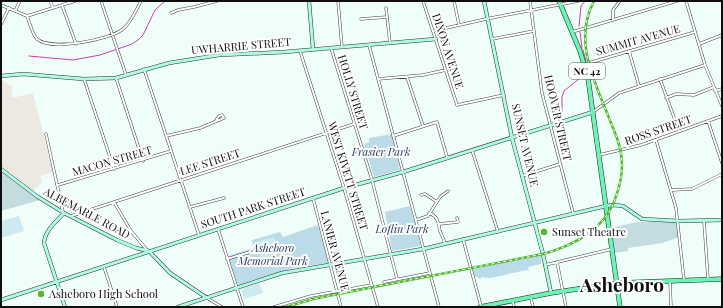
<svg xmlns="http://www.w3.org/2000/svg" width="723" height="308" viewBox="0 0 723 308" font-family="'Playfair Display',serif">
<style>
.industrial{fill:#ece9e3}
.green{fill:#bbdbe8}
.cemetery{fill:#c2dce0}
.pitch{fill:#cceaef}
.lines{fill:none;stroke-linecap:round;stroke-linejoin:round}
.stream{stroke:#c841ae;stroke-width:1}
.street-casing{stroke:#414141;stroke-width:3}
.secondary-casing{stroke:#303030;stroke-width:4}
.primary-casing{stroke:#1f1f1f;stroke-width:5}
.street{stroke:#fff;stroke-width:2}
.secondary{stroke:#aefbe3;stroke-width:3}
.primary{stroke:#6cf3b6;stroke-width:4}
.rail-casing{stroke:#50b92c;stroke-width:2.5}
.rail{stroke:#fff;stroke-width:1;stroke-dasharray:3;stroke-linecap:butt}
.poi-dot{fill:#50b92c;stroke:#fff;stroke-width:1.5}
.labels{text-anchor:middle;stroke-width:4;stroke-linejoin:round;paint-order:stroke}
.shield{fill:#fff;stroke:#565656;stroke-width:1}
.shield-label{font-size:10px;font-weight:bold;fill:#0e0e0e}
.street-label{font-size:11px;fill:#0e0e0e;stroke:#fff}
.park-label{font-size:11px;font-style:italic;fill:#213d64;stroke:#fff}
.poi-label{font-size:11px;fill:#0e0e0e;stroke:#fff;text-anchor:start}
.town-label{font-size:19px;font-weight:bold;fill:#0e0e0e;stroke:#fff}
</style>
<rect width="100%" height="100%" fill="#f0fef9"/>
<path class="industrial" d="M1 80 12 86V98L33 93 53 172 40 176 42 182 33 191 1 166Z"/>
<path class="green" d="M392 134 400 170 374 177 364 144 369 142V138Z
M410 206 421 246 392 251 385 212Z
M318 225 329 263 293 268 238 286 228 256 253 248 252 240 280 232 283 237Z
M541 255V264L528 267 529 271 527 270 490 278 481 277V279L474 276 473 269Z"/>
<path class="cemetery" d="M1 172 40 200 1 211Z
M637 222H677L679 237 662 243 628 248V251L615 253 611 228Z"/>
<path class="pitch" d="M19 216 24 231 1 238V221Z
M275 237C277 249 273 256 262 260L256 243 257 241Z
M259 283 263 293 244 299 241 289Z"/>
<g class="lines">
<path class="stream" d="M579 26 581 6 585 1
M580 32 582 48
M583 50 586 61
M29 56 73 60 100 55 132 44 138 40 143 35 155 10 165 1
M587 64 588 71 587 72
M562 112V97L564 91 585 74"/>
<g class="street-casing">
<path id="street" d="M50 1 53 8
M101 1 126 75
M338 1 342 47
M423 1 457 105 504 95
M454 1 459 25
M530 1 542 93 573 213
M686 1 705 65 722 106
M1 5 27 16 75 1
M62 5 76 44
M386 8 390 43
M15 11 20 1
M171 13 178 10 194 7 217 1
M27 16C30 23 32 34 37 39 51 51 110 40 123 29 131 23 136 10 141 1
M361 19 387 17
M613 20V10L620 1
M1 24 9 8
M433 31 486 19 578 1
M572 32 677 1
M492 39 534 31
M699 44 722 35
M369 45 439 307
M331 48 372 180 397 279
M300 51 344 188 378 307
M629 51 639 86
M585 64 695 32
M144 69 199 235
M407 77 423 126
M116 78 143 161
M84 79 114 169
M378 79 423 75 446 70
M660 79 679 131
M715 91 722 89
M666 98 676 94 694 95 714 87
M593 112 619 93 705 65
M708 121 722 163
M46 134 63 212
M166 136 200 128 224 118 222 115 219 116 216 120
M393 136 437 122 447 157
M656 140 676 208 684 280
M472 150 498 232
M599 155 641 145 722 116
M522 176 560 164
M58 185 171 151
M671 190 692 189 722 174
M421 195 425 194 437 202
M313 198 341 307
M114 202 131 231 147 250
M190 207 224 198
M429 213C439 217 438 223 440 231 442 236 444 239 445 244
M71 216 354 124
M416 220 428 216 440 197 448 191
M704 221 708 279
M439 224 458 222 457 218
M218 229 243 307
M463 239 481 306
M227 259 250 252
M557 262 566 307
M545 265 612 249
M104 267 117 307
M670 281 671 307
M384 282 430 273
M207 298 222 307
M531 298 533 307
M513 302 514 307
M274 307 311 296 372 285"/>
</g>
<g class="secondary-casing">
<path id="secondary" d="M309 1 313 49
M484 1 512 138 543 254 551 293
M1 76 23 74 84 79 116 78 169 63 219 55 284 52 436 39
M1 169 38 197 64 213 117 240 136 248 149 251 170 273 207 298
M64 213C56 222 45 230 44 243L65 307
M1 300 344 188 403 172 593 112
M178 307 282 273 423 249 606 206 613 205 623 206 642 219 679 221 722 220"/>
</g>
<g class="primary-casing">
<path id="primary" d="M559 1 580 51 588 78 620 307
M480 307 551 293 617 283 722 279"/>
</g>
<use href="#street" class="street"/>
<use href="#secondary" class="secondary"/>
<use href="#primary" class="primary"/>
<g class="rail-casing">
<path id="rail" d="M286 307 313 299 338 294 543 254C572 246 602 231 614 202 620 186 624 171 621 154 620 143 615 133 611 123 596 84 572 42 594 1"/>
</g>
<use href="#rail" class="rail"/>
</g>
<g class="poi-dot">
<circle cx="544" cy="232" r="4"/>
<circle cx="41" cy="294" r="4"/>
</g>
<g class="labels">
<rect class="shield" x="569" y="63" width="36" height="16" rx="3"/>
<g class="shield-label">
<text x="587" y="75">NC 42</text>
</g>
<g class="street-label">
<text transform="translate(638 40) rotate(-16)" y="4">SUMMIT AVENUE</text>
<text transform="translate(241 46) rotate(-5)" y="4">UWHARRIE STREET</text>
<text transform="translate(448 51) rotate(72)" y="4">DIXON AVENUE</text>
<text transform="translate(353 92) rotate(73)" y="4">HOLLY STREET</text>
<text transform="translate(558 118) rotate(77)" y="4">HOOVER STREET</text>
<text transform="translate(658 130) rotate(-19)" y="4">ROSS STREET</text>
<text transform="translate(525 145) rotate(77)" y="4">SUNSET AVENUE</text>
<text transform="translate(112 161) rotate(-16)" y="4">MACON STREET</text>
<text transform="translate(210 162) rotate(-18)" y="4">LEE STREET</text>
<text transform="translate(348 176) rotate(73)" y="4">WEST KIVETT STREET</text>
<text transform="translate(253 208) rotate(-18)" y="4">SOUTH PARK STREET</text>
<text transform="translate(87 213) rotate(28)" y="4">ALBEMARLE ROAD</text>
<text transform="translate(335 251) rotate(75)" y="4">LANIER AVENUE</text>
</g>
<g class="park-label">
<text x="381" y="156">Frasier Park</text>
<text x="402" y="233">Loflin Park</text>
<text x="273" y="252">Asheboro<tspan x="273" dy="13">Memorial Park</tspan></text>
</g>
<g class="poi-label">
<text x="552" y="236">Sunset Theatre</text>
<text x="49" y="298">Asheboro High School</text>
</g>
<g class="town-label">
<text x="622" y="292">Asheboro</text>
</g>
</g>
<rect width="723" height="308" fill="none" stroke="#0e0e0e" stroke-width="4"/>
</svg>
